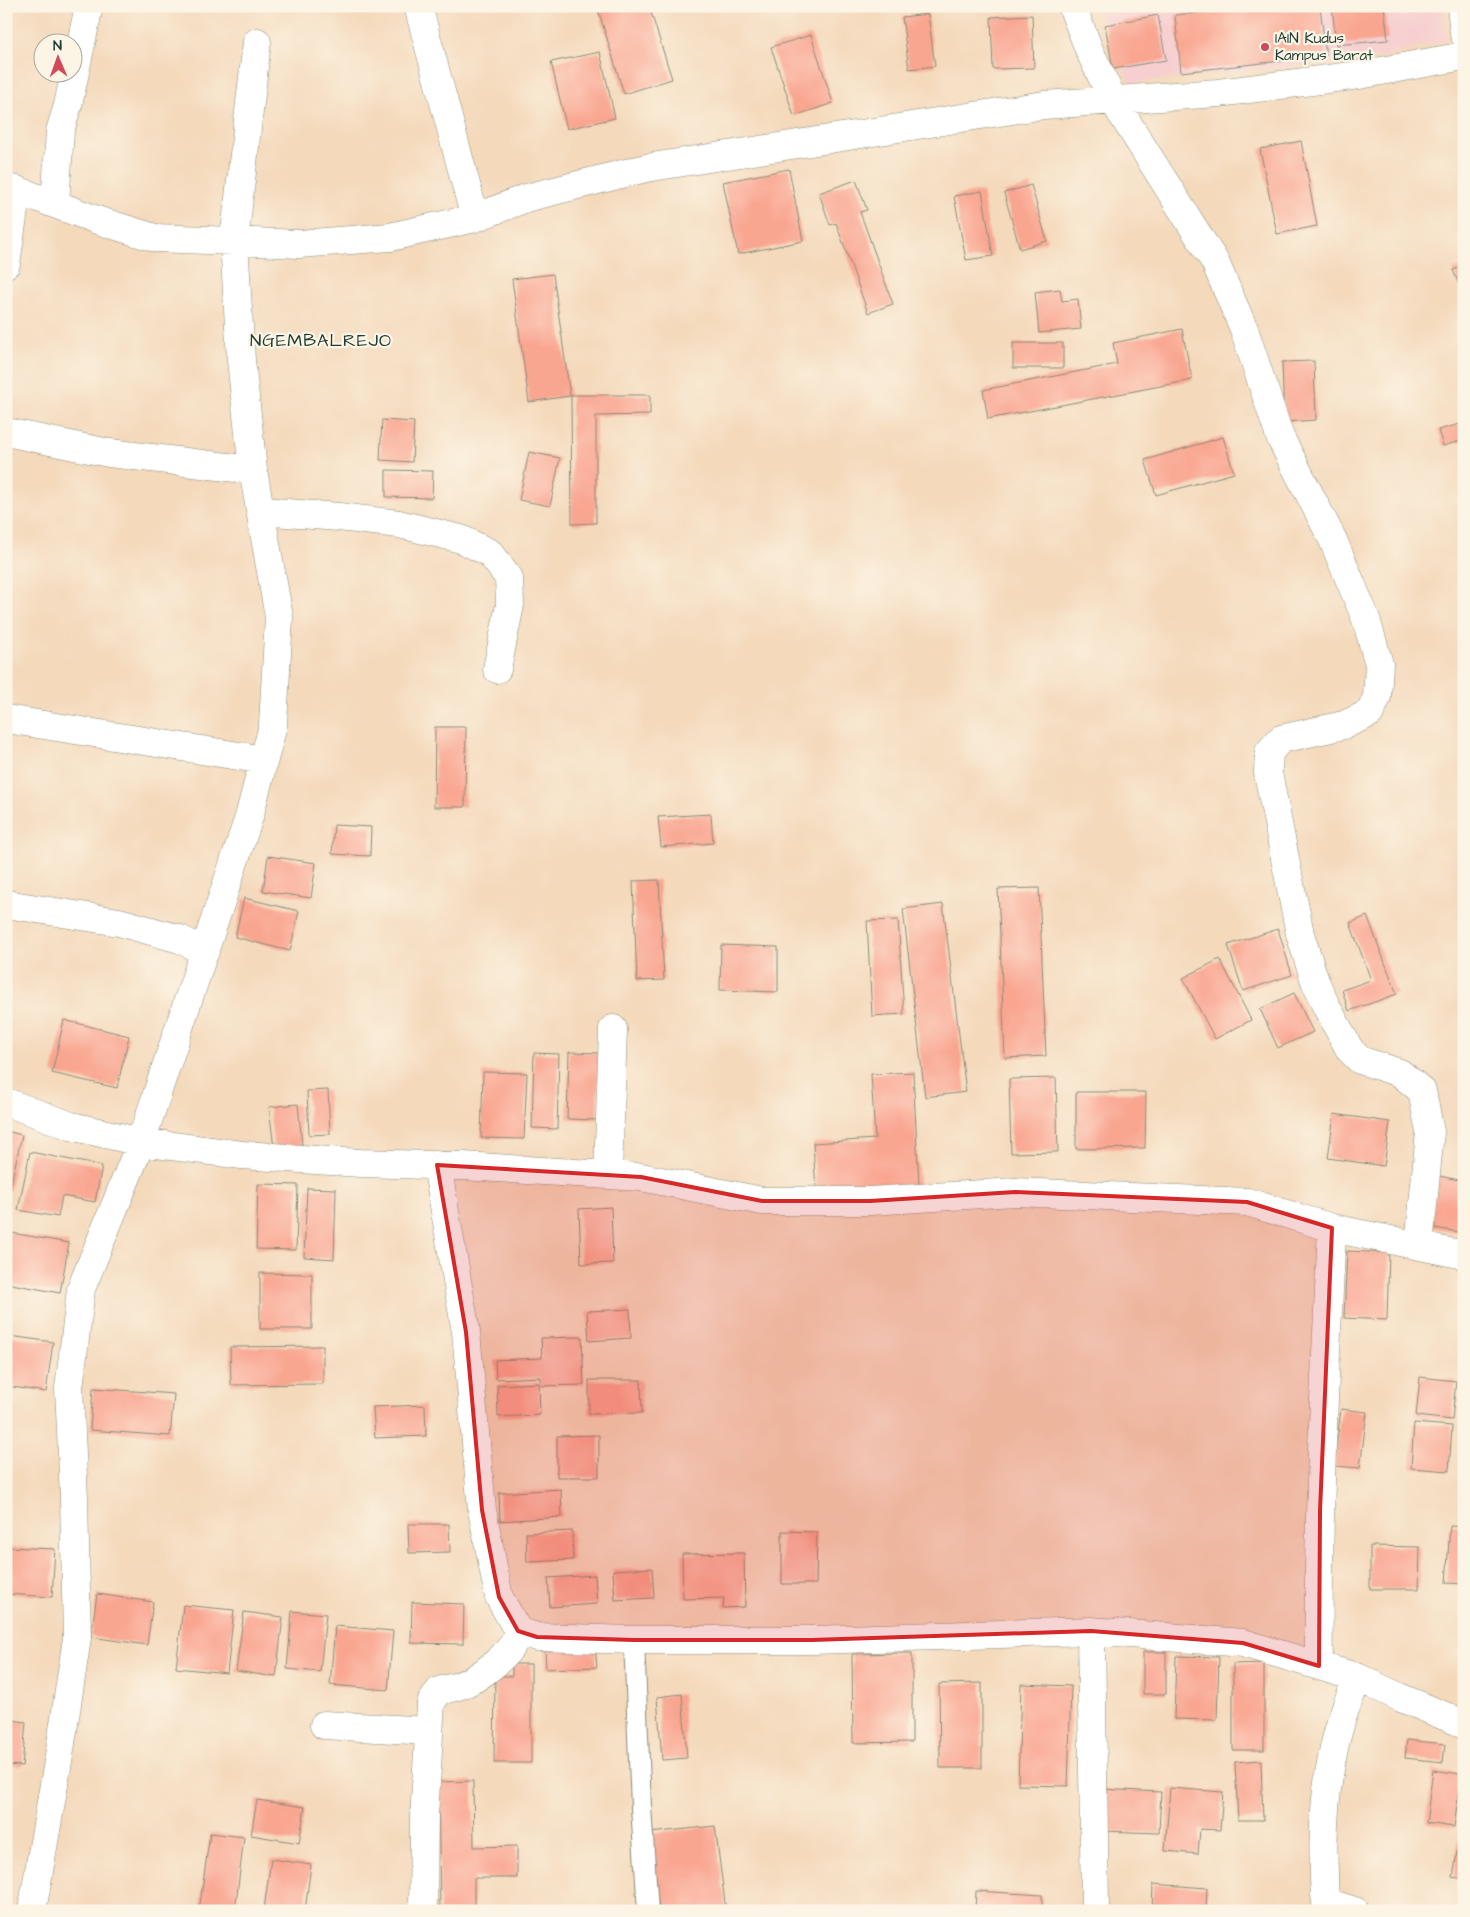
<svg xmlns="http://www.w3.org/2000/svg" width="1470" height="1917" viewBox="0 0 1470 1917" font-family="'Architects Daughter',sans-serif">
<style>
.built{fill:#f7cfd0}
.building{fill:#f9a691}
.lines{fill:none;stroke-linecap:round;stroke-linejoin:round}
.service-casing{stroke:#8a8b78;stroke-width:22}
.minor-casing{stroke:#8a8b78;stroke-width:29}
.service{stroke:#fff;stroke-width:20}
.minor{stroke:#fff;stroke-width:28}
.marked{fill:#d62828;fill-opacity:0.2;stroke:#d62828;stroke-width:4;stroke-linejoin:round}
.poi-dot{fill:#d1495b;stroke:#fcf5e5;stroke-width:2}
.labels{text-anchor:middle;stroke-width:4.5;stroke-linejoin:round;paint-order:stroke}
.poi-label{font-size:15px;fill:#1f3d34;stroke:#fcf5e5;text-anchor:start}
.quarter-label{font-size:18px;letter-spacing:1px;fill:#1f3d34;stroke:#fcf5e5}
</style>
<rect width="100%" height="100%" fill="#fcf5e5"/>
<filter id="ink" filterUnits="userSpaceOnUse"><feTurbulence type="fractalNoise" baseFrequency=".02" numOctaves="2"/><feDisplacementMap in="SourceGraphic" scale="10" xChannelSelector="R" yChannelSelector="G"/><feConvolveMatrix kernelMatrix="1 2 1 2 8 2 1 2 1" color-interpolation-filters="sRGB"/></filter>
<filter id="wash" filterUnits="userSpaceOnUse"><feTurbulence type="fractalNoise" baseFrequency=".0096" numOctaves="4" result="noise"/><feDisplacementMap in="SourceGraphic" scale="20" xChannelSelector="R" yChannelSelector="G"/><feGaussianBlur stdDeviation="1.12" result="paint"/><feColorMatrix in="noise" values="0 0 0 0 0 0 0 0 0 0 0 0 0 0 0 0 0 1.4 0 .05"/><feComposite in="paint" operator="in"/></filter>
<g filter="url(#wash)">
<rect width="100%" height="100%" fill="#f4d9bb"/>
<path class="built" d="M1096 6H1442L1446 39 1387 56 1130 83Z"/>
<g id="blocks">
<path class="building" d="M597 6H649L672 79 624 94Z
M1259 6H1320L1326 56 1181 72 1175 15Z
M1332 6H1384L1388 40 1336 45Z
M928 14 935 66 909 69 902 17Z
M1032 15 1034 68 993 69 991 17Z
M1158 15 1166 60 1113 69 1105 25Z
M811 35 833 103 794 116 771 47Z
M600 52 615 118 567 129 551 62Z
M1301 141 1317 226 1277 234 1260 149Z
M789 169 803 241 738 254 723 182Z
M856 180 867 210 860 212 893 304 868 313 836 223 830 225 819 193Z
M1031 185 1047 241 1020 249 1004 193Z
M982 191 993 256 966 260 954 196Z
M1464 266V296L1453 270Z
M553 274 570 396 529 402 512 279Z
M1060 289 1062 301 1078 299 1081 329 1039 333 1035 292Z
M1182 329 1192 380 988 419 983 390 1117 364 1113 343Z
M1013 343H1063V368H1013Z
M1314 361 1316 420 1284 422 1282 362Z
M571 395H650V415L596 416V523L572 524Z
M382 420 414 422 412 462 380 460Z
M1464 423V440L1443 446 1438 430Z
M1223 437 1234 473 1156 495 1145 460Z
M529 452 560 458 550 506 519 500Z
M386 470 433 471 432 498 386 497Z
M435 727H466L465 807H434Z
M711 814 713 843 661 847 658 817Z
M334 825 371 827 370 856 332 854Z
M268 856 316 863 311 898 263 891Z
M659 880 664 980 637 981 633 881Z
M1039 888 1046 1056 1005 1058 998 889Z
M244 898 299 911 290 951 235 937Z
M943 904 966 1092 925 1097 903 909Z
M1367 916 1397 994 1349 1011 1342 990 1371 980 1350 923Z
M898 920 904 1014 872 1016 867 921Z
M1278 929 1292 975 1243 991 1228 945Z
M721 945 778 947V992L720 990Z
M1220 959 1251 1020 1215 1039 1183 978Z
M1294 993 1313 1032 1278 1048 1260 1009Z
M64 1020 129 1036 117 1088 52 1073Z
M569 1052 599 1053 597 1120 567 1119Z
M534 1053 559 1054 557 1129 532 1128Z
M483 1072 527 1073 524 1139 481 1138Z
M913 1072 919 1185 816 1191 813 1143 875 1139 871 1074Z
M1056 1078 1058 1152 1011 1153 1009 1079Z
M328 1090 330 1134 309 1135 307 1091Z
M1076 1092H1146L1145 1148 1076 1149Z
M298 1104 302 1145 274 1148 269 1107Z
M1334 1114 1390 1122 1384 1166 1328 1158Z
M6 1131 22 1135 9 1192 6 1191Z
M30 1152 102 1166 95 1202 62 1196 58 1217 18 1210Z
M1439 1176 1464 1181V1233L1429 1227Z
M258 1184 298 1185 296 1250 256 1249Z
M307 1188 336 1189 334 1259 304 1257Z
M611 1207 613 1263 581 1264 579 1209Z
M6 1232 69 1243 60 1293 6 1283Z
M1347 1251 1389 1253 1387 1320 1344 1318Z
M260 1273 312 1274V1329H260Z
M630 1309 631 1338 589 1341 587 1311Z
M9 1336 53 1342 46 1392 6 1386V1352Z
M582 1337 584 1385 541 1386V1377L496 1379 495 1360 542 1358 541 1338Z
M323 1346V1384L231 1385 230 1347Z
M1420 1377 1456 1381 1452 1420 1416 1416Z
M589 1380H641L642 1413 589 1414Z
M539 1383 540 1415 498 1417 497 1385Z
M93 1388 174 1394 170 1436 90 1430Z
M425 1405 426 1436 375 1438 373 1407Z
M1341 1409 1367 1412 1360 1468 1334 1466Z
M1414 1423 1452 1426 1449 1471 1411 1468Z
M599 1435V1477H557V1436Z
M561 1489 562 1517 500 1521 499 1493Z
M408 1524H449L450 1552 409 1553Z
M1450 1526 1464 1527V1584L1446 1583Z
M572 1531 573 1560 527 1562 526 1533Z
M782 1531 817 1532 816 1584H782Z
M1370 1546 1420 1547 1419 1589H1370Z
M6 1547 55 1549 52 1597 6 1594Z
M744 1553 745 1607 723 1608 724 1598 683 1599 682 1554Z
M652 1568 654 1598 615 1600 613 1570Z
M595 1575 597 1604 550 1607 548 1578Z
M97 1594 153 1602 147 1645 91 1637Z
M412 1602 464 1604 463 1644 411 1643Z
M183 1605 234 1610 227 1673 176 1668Z
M292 1611 326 1614 320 1672 287 1669Z
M244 1612 283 1617 276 1677 236 1671Z
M335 1626 393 1631 388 1690 330 1685Z
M595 1646 597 1667 546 1669 545 1648Z
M1143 1652H1166V1694H1143Z
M912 1653V1742L853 1743 852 1654Z
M1176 1656 1219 1657 1217 1720 1174 1719Z
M1264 1663V1750H1233V1664Z
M512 1664H531V1763H494L495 1676H512Z
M982 1683V1768H940L939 1684Z
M1021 1684 1071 1686 1068 1786 1018 1785Z
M682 1694 687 1758 662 1760 657 1697Z
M6 1719 26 1722 22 1766 6 1765Z
M1407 1740 1445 1744 1443 1762 1405 1758Z
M1261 1760 1263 1820H1238L1235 1762Z
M1433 1770 1461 1774 1454 1827 1426 1823Z
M473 1781 474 1847 517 1846V1878H474V1911H440L438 1782Z
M1170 1788 1223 1792 1220 1830 1200 1829 1198 1854 1165 1851Z
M1101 1789 1161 1792 1159 1833 1100 1831Z
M257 1800 305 1807 299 1843 251 1835Z
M715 1826 726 1911H659L650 1833Z
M210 1833 244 1837 235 1911H199Z
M1460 1833H1464V1879L1453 1877Z
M271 1859 311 1865 305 1911 264 1909Z
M1153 1884 1207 1888 1206 1911H1152Z
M976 1891 1042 1895V1911H975Z"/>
</g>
</g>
<g filter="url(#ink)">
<use href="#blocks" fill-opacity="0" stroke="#8a8b78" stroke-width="1"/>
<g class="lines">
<g class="service-casing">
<path id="service" d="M634 1640 641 1807 648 1911"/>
</g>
<g class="minor-casing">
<path id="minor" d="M418 6 475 218
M1072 6 1090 52 1113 100 1215 262 1244 329 1280 437 1333 540 1366 619 1379 664 1377 697 1370 713 1344 725 1281 739 1269 752 1268 773 1300 934 1315 981 1326 1006 1350 1050 1360 1060 1400 1073 1422 1091 1430 1132 1419 1246
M1461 6 1464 34
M6 188 17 190 97 220 155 238 234 241 257 42
M55 204 60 131 68 105 89 6
M6 264 17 190
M6 432 109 453 253 470
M261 511 339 517 399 524 461 539 490 553 509 578 510 605 497 669
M6 719 264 760
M6 904 119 922 180 939 205 952
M6 1102 71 1126 141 1142 242 1155 360 1163 463 1166 641 1177 762 1201H870L1015 1192 1247 1202 1332 1228 1464 1255
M437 1165 466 1332 482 1510 499 1597 518 1631 537 1637 634 1640H812L1091 1631 1243 1643 1359 1678 1399 1697 1464 1724
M608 1175 613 1029
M1091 1631 1095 1907
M1319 1666C1317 1520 1325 1374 1332 1228
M324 1725 429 1731
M32 1911 60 1750 77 1638 74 1498 69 1388 81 1289 141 1142 249 817 273 725 279 617 253 470 241 360 234 241 299 244 390 237 475 218 526 198 646 168 1044 105 1218 93 1359 75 1464 56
M423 1911 424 1817 431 1703 439 1691C445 1689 452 1688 458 1686 478 1680 515 1652 518 1631
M1355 1911 1326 1902C1324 1892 1324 1881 1324 1871 1321 1812 1330 1731 1359 1678"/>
</g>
<use href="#service" class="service"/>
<use href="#minor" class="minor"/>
</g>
</g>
<path class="marked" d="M437 1165 641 1177 762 1201H870L1015 1192 1247 1202 1332 1228 1320 1511 1319 1666 1243 1643 1091 1631 812 1640H634L537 1637 518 1631 499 1597 482 1510 466 1332Z"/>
<circle class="poi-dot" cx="1265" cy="47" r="5"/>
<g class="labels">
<g class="poi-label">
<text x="1275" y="43">IAIN Kudus<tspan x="1275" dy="17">Kampus Barat</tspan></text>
</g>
<g class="quarter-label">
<text x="321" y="346">NGEMBALREJO</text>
</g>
</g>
<rect width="1470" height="1917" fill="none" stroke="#fcf5e5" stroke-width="25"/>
<g transform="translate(58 58) rotate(358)"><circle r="24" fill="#fcf5e5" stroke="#a4ab9e"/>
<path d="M0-4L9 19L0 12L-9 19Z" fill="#d1495b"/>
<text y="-8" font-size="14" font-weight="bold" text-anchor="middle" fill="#1f3d34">N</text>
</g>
</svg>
